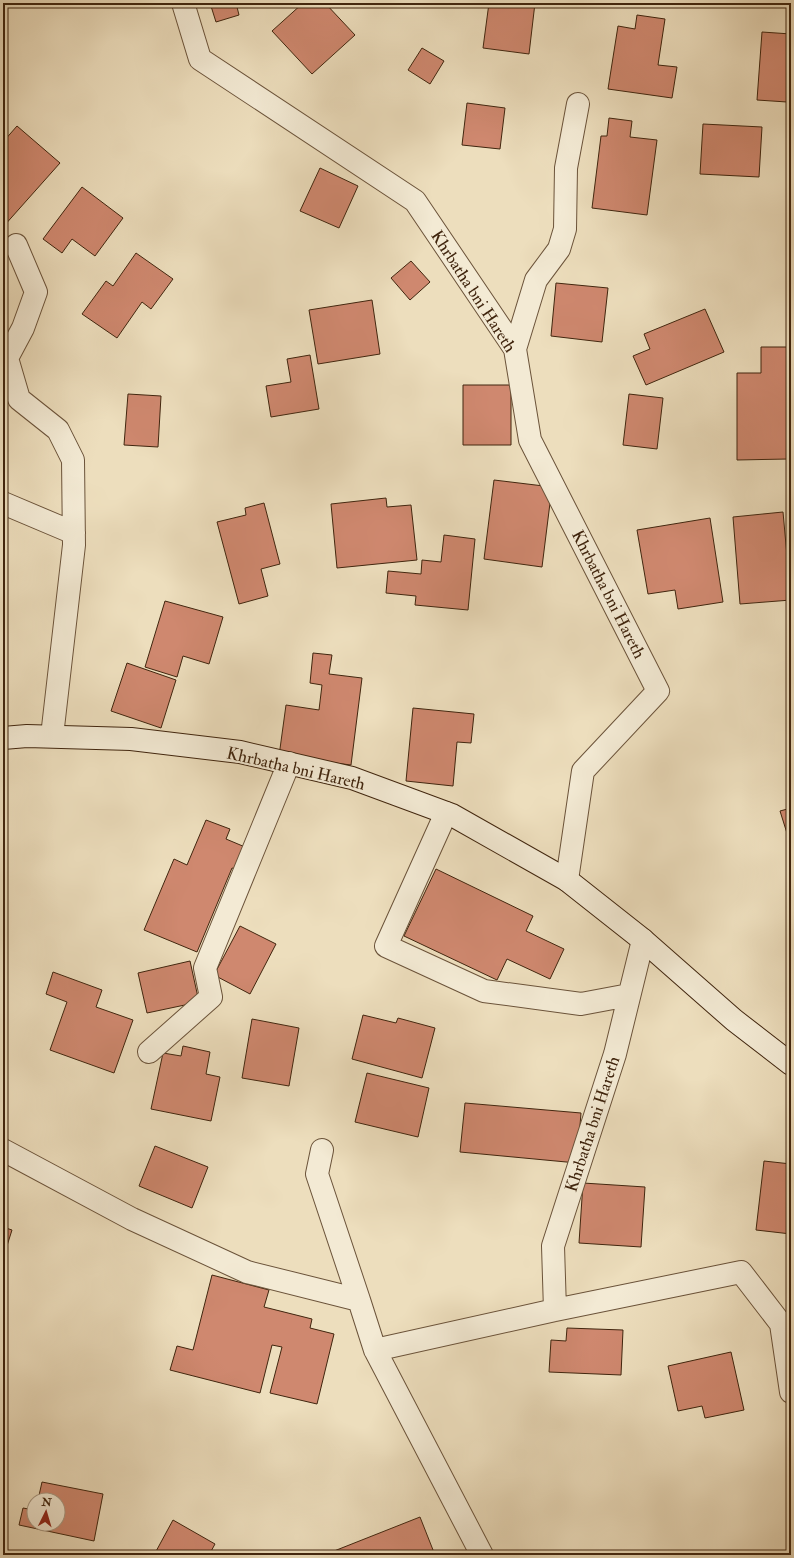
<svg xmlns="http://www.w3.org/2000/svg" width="794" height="1558" viewBox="0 0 794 1558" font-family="'IM FELL Double Pica',serif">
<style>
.building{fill:#cf886f;stroke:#40250e}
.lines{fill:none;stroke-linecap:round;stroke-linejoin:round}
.street-casing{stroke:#6b533a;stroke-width:24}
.secondary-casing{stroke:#40250e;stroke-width:24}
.street{stroke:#f3ead4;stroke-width:22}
.secondary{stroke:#f3ead4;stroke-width:22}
.labels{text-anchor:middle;stroke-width:3.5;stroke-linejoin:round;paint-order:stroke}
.street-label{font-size:17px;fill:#40250e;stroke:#f3ead4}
</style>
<rect width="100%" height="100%" fill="#eddebd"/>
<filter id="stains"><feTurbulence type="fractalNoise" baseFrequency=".005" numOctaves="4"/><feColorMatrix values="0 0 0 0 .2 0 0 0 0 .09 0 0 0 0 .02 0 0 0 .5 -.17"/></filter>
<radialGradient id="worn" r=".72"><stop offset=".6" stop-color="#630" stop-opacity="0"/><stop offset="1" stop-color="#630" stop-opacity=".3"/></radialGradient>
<path class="building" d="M210 3H236L239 15 216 22Z
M303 3H325L355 35 312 74 272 31Z
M489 3H535L529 54 483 48Z
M637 15 665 19 658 65 677 67 672 98 608 89 618 26 635 29Z
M762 32 791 34V83H788L787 102 757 100Z
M422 48 444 61 430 84 408 70Z
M467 103 505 108 500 149 462 145Z
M609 118 632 121 630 137 657 140 647 215 592 208 601 136H607Z
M703 124 762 127 759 177 700 174Z
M17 126 60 163 3 227V142Z
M320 168 358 186 339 228 300 211Z
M82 187 123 218 95 256 72 239 62 253 43 239Z
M136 253 173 279 151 309 142 302 117 338 82 314 106 281 113 286Z
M411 261 430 282 410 300 391 278Z
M556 283 608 288 602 342 551 336Z
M372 300 380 354 318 364 309 310Z
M705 309 724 352 646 385 633 356 650 349 644 334Z
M761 347H791V382H788V459L737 460V373H761Z
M310 355 319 409 271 417 266 386 291 382 287 359Z
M463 385H511V445H463Z
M128 394 161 396 158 447 124 445Z
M629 394 663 398 657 449 623 445Z
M494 480 552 487 542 567 484 559Z
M386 498 387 507 411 505 417 560 337 568 331 504Z
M264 503 280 564 261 569 268 596 239 604 217 522 246 515 245 508Z
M783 512 791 600 740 604 733 517Z
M710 518 723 602 678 609 675 590 648 594 637 530Z
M444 535 475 539 468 610 415 605 416 596 386 593 388 571 421 574 422 560 441 562Z
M165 601 223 617 209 664 183 656 177 677 145 667Z
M313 653 332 655 329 674 362 678 351 765 279 756 286 705 319 710 322 685 310 683Z
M127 663 176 680 161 728 111 711Z
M413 708 474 714 471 743 457 742 453 786 406 781Z
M791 808V846L780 811Z
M206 820 230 829 226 839 245 847 236 869 232 868 197 952 144 930 174 859 187 865Z
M436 869 533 916 526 931 564 949 550 979 507 959 497 980 404 936Z
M240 926 276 944 250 994 214 975Z
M190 961 199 1002 147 1013 138 973Z
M53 972 102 990 96 1007 133 1020 114 1073 50 1050 67 1002 46 994Z
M363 1015 396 1023 398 1018 435 1028 422 1078 352 1059Z
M252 1019 299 1028 289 1086 242 1078Z
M183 1046 210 1052 206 1074 220 1077 211 1121 151 1109 163 1053 181 1056Z
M367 1073 429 1088 418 1137 355 1122Z
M465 1103 581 1113 577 1163 460 1152Z
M155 1146 208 1167 192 1208 139 1186Z
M764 1161 791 1164V1234L756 1230Z
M583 1183 645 1187 641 1247 579 1243Z
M3 1227 12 1230 5 1252 3 1251Z
M212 1275 269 1290 264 1307 312 1319 310 1328 334 1334 317 1404 270 1393 282 1347 272 1345 260 1393 170 1370 177 1346 193 1350Z
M567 1328 623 1330 621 1375 549 1372 551 1340 566 1341Z
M731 1352 744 1410 705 1418 702 1406 678 1411 668 1366Z
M42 1482 103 1494 94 1541 19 1525 23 1508 34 1510V1524H58V1500H38Z
M420 1517 435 1555H324Z
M173 1520 215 1544 209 1555H154Z"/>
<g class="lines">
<g class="street-casing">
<path id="street" d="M183 3 200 59 415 201 515 349 530 440 658 691 583 771 567 880
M16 245 36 292 23 328 7 358 19 399 58 430 73 460 74 545 52 736
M515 349 536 280 559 249 565 229 566 168 578 104
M3 503 74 533
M446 813 386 946 484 991 581 1004 629 995
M149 1052 211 997 205 968 289 763
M3 1150 132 1219 247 1272 359 1300 375 1350 482 1555
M322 1150 317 1174 359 1300
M555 1310 553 1246 615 1054 643 940
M375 1350 555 1310 741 1272 781 1324 791 1392"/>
</g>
<g class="secondary-casing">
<path id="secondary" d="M3 738 27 736 131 739 240 752 352 778 452 815 567 880 643 940 734 1020 791 1064"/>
</g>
<use href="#street" class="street"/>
<use href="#secondary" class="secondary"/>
</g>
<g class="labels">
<g class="street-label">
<text transform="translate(474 291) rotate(57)" y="6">Khrbatha bni Hareth</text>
<text transform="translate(609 594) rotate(63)" y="6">Khrbatha bni Hareth</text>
<text transform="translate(296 768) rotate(13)" y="6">Khrbatha bni Hareth</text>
<text transform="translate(592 1124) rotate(-72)" y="6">Khrbatha bni Hareth</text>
</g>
</g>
<rect width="794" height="1558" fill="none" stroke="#eddebd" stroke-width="16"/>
<rect x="4" y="4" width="786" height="1550" fill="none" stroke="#40250e" stroke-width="2"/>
<rect x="8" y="8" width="778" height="1542" fill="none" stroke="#40250e"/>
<g transform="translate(46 1512) rotate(5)"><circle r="19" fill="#f3ead4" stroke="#ab9b85"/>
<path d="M0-3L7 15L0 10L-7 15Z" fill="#8f2418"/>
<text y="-6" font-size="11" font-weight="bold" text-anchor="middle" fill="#40250e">N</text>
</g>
<rect width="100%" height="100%" filter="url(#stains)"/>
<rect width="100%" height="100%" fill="url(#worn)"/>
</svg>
